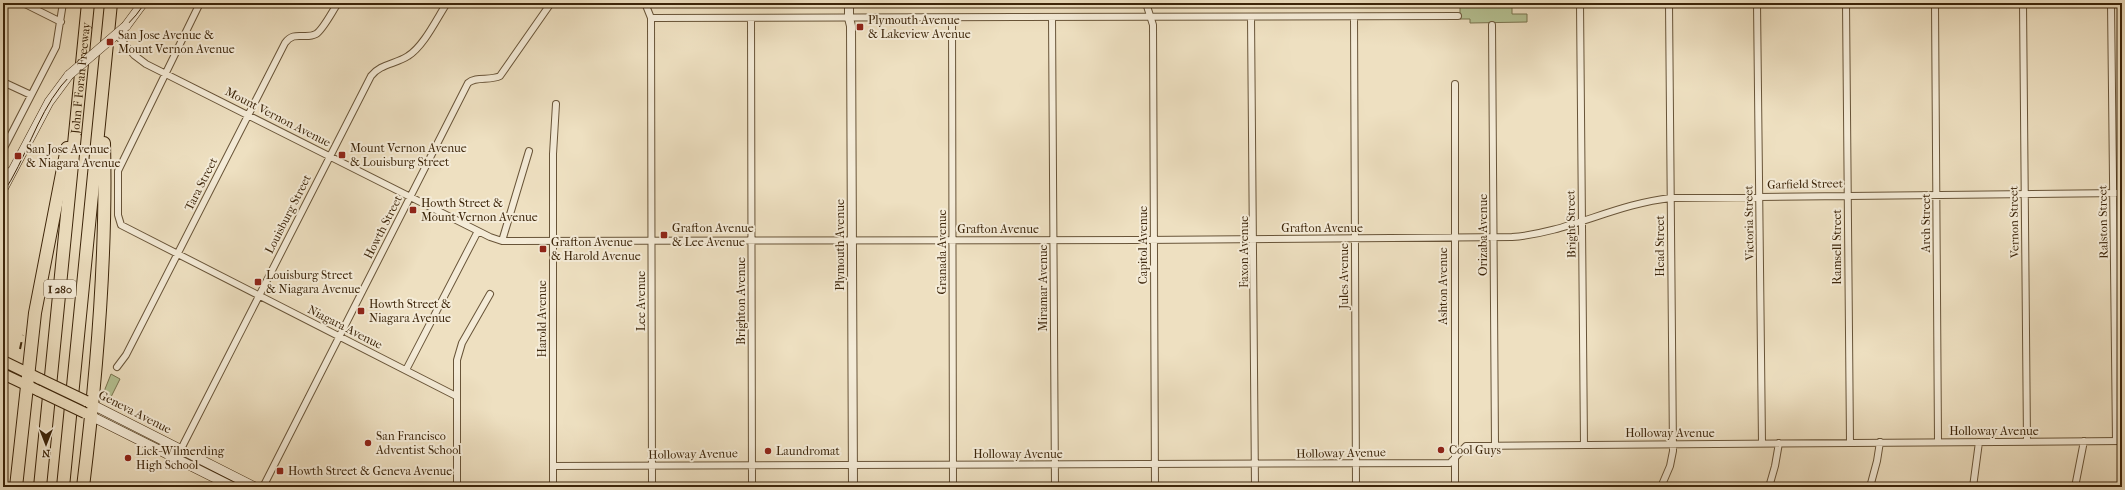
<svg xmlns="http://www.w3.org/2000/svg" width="2125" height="490" viewBox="0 0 2125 490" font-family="'IM FELL French Canon',serif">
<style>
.green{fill:#b6c394;stroke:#79744f}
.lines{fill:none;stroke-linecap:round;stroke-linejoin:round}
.minor-casing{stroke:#685438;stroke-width:8}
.tertiary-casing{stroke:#685438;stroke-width:10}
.secondary-casing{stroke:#3c250a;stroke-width:10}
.primary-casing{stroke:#3c250a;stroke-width:12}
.motorway-casing{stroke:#3c250a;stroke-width:14}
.minor{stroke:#f4ebd7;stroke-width:6}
.tertiary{stroke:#f4ebd7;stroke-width:8}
.secondary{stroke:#f4ebd7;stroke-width:9}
.primary{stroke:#eee0c1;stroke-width:10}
.motorway{stroke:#eee0c1;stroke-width:12}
.tram{stroke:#3c250a;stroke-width:1}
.rail{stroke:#3c250a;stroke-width:2;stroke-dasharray:7 7;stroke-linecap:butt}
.secondary-bridge-casing{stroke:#3c250a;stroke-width:10;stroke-linecap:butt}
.primary-bridge-casing{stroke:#3c250a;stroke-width:12;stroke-linecap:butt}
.secondary-bridge{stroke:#f4ebd7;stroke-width:9}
.primary-bridge{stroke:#eee0c1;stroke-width:10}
.poi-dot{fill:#8f2418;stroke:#f4ebd7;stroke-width:1.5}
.labels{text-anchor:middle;stroke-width:4;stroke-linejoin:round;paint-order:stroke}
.shield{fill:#f4ebd7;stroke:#736048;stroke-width:1}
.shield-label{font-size:11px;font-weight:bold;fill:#3c250a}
.poi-label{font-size:12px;fill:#3c250a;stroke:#f4ebd7;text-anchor:start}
.street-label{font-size:12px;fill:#3c250a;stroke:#f4ebd7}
</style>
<rect width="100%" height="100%" fill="#eee0c1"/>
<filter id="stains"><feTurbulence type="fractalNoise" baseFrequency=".005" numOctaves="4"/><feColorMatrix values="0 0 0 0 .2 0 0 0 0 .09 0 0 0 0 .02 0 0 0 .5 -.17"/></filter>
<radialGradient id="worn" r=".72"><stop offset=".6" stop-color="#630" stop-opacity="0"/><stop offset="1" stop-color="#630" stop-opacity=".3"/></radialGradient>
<path class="green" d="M1460 3H1512V14H1527V22L1470 23V19H1460Z
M111 374 120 379 108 403 103 394Z"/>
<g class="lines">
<g class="minor-casing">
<path id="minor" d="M23 3 61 22
M200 3 118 171V215L121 225 456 396
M645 3 651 18 1458 16
M1146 3 1153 25 1155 487
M1580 3 1584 445
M1757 3 1762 443
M1846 3 1850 443
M1935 3 1938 442
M2023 3 2027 441
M2111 3 2116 441
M1052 17 1055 487
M1251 17 1255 487
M1354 17 1356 487
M651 18 652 487
M751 18 752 487
M952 18 953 487
M1492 25 1495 445
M116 34 134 55 146 64 490 237 502 241 1142 240 1512 237C1567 233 1615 204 1671 198L2122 193
M3 82 31 95
M3 150 56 47 63 3
M3 169 11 173
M502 241 529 151
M117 367 126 355 285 43C294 30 305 40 316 34 323 30 333 10 338 3
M406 370 478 231
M180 451 371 76C380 64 396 64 408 56 424 46 437 18 447 3
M553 466 1450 463 1466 446 2122 441
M263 487 468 83C476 76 490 81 500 76L551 3
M457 487V360L462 343 490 294
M553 487V154L556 104
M1455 487V84
M1661 487 1670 466 1673 451 1669 3
M1769 487 1775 466 1779 443
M1870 487 1877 461 1880 442
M1973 487 1979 442
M2075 487 2084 441"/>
</g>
<g class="tertiary-casing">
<path id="tertiary" d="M849 3V18L851 26 853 487"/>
</g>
<g class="secondary-casing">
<path id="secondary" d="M126 26 143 3
M3 189 49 102 69 75
M93 405 255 487
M91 416 233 487"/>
</g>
<g class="primary-casing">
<path id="primary" d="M3 361 40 379
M3 374 39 391"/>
</g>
<g class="motorway-casing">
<g id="motorway">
<path d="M16 487 35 313 67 148"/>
<path id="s1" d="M40 487 88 3"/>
<path d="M63 487 111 3"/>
<path d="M83 487C97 373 107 258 104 143"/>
</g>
</g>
<use href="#minor" class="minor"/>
<use href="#tertiary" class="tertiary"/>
<use href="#secondary" class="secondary"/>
<use href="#primary" class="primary"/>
<use href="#motorway" class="motorway"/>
<path class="tram" d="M3 193C26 159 36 118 61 86 86 55 123 37 145 3"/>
<path class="rail" d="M20 349 23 335"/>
<g class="secondary-bridge-casing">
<path id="secondary-bridge" d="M69 75 126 26"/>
</g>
<g class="primary-bridge-casing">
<path id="primary-bridge" d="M40 379 86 401
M39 391 85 413"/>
</g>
<use href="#secondary-bridge" class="secondary-bridge"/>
<use href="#primary-bridge" class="primary-bridge"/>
</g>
<g class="poi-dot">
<rect x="856" y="23" width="8" height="8" rx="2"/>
<rect x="106" y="38" width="8" height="8" rx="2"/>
<rect x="338" y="151" width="8" height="8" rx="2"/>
<rect x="14" y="152" width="8" height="8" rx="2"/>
<rect x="409" y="206" width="8" height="8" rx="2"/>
<rect x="660" y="231" width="8" height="8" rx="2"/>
<rect x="539" y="245" width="8" height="8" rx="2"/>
<rect x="254" y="278" width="8" height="8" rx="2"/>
<rect x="357" y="307" width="8" height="8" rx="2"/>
<circle cx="368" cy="443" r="4"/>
<circle cx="1441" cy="450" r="4"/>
<circle cx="768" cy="451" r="4"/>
<circle cx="128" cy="458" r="4"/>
<rect x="276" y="467" width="8" height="8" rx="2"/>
</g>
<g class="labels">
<rect class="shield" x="44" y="280" width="32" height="18" rx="3"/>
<g class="shield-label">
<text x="60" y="293">I 280</text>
</g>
<g class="poi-label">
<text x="868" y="24">Plymouth Avenue<tspan x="868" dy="14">&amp; Lakeview Avenue</tspan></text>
<text x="118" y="39">San Jose Avenue &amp;<tspan x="118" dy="14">Mount Vernon Avenue</tspan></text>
<text x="350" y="152">Mount Vernon Avenue<tspan x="350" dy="14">&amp; Louisburg Street</tspan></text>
<text x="26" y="153">San Jose Avenue<tspan x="26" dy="14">&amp; Niagara Avenue</tspan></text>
<text x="421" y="207">Howth Street &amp;<tspan x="421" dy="14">Mount Vernon Avenue</tspan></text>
<text x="672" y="232">Grafton Avenue<tspan x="672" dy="14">&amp; Lee Avenue</tspan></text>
<text x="551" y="246">Grafton Avenue<tspan x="551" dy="14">&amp; Harold Avenue</tspan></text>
<text x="266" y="279">Louisburg Street<tspan x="266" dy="14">&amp; Niagara Avenue</tspan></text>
<text x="369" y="308">Howth Street &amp;<tspan x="369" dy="14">Niagara Avenue</tspan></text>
<text x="376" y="440">San Francisco<tspan x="376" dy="14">Adventist School</tspan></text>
<text x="1449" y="454">Cool Guys</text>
<text x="136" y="455">Lick-Wilmerding<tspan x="136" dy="14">High School</tspan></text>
<text x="776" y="455">Laundromat</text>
<text x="288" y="475">Howth Street &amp; Geneva Avenue</text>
</g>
<g class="street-label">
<text dy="4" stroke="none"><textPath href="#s1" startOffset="411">John F Foran Freeway</textPath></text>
<text transform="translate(278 117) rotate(27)" y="4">Mount Vernon Avenue</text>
<text transform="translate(201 184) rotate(-63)" y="4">Tara Street</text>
<text transform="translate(1805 184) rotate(-1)" y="4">Garfield Street</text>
<text transform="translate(288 214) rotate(-63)" y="4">Louisburg Street</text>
<text transform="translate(2014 222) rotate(-91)" y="4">Vernon Street</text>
<text transform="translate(2103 222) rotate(-91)" y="4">Ralston Street</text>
<text transform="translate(1749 223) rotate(-91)" y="4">Victoria Street</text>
<text transform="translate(1926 223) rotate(-90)" y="4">Arch Street</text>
<text transform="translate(1571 224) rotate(-91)" y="4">Bright Street</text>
<text transform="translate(383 227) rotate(-63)" y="4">Howth Street</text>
<text x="1322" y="232">Grafton Avenue</text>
<text x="998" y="233">Grafton Avenue</text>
<text transform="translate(1483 235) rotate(-90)" y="4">Orizaba Avenue</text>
<text transform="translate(840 245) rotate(-90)" y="4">Plymouth Avenue</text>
<text transform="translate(1143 245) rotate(-90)" y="4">Capitol Avenue</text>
<text transform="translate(1660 246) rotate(-90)" y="4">Head Street</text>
<text transform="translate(1837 247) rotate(-90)" y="4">Ramsell Street</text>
<text transform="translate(942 252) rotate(-90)" y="4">Granada Avenue</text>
<text transform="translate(1244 252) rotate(-90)" y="4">Faxon Avenue</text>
<text transform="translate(1344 276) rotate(-90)" y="4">Jules Avenue</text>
<text transform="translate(1443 286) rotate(-90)" y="4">Ashton Avenue</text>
<text transform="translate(1043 288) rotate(-90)" y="4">Miramar Avenue</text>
<text transform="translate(641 301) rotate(-90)" y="4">Lee Avenue</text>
<text transform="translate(741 301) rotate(-90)" y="4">Brighton Avenue</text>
<text transform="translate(542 319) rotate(-90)" y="4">Harold Avenue</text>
<text transform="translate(345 327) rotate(27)" y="4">Niagara Avenue</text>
<text transform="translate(135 412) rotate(27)" y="4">Geneva Avenue</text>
<text x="1994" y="435">Holloway Avenue</text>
<text x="1670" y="437">Holloway Avenue</text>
<text transform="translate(1341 453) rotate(-1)" y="4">Holloway Avenue</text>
<text transform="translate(693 454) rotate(-1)" y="4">Holloway Avenue</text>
<text x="1018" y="458">Holloway Avenue</text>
</g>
</g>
<rect width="2125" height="490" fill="none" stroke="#eee0c1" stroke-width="16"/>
<rect x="4" y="4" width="2117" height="482" fill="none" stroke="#3c250a" stroke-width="2"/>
<rect x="8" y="8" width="2109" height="474" fill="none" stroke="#3c250a"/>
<g transform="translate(46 444) rotate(180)" stroke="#f4ebd7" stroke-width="3" paint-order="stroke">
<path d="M0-3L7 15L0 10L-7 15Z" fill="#3c250a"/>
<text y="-6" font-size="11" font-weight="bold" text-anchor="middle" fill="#3c250a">N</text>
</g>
<rect width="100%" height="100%" filter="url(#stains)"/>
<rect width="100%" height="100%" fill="url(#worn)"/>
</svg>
